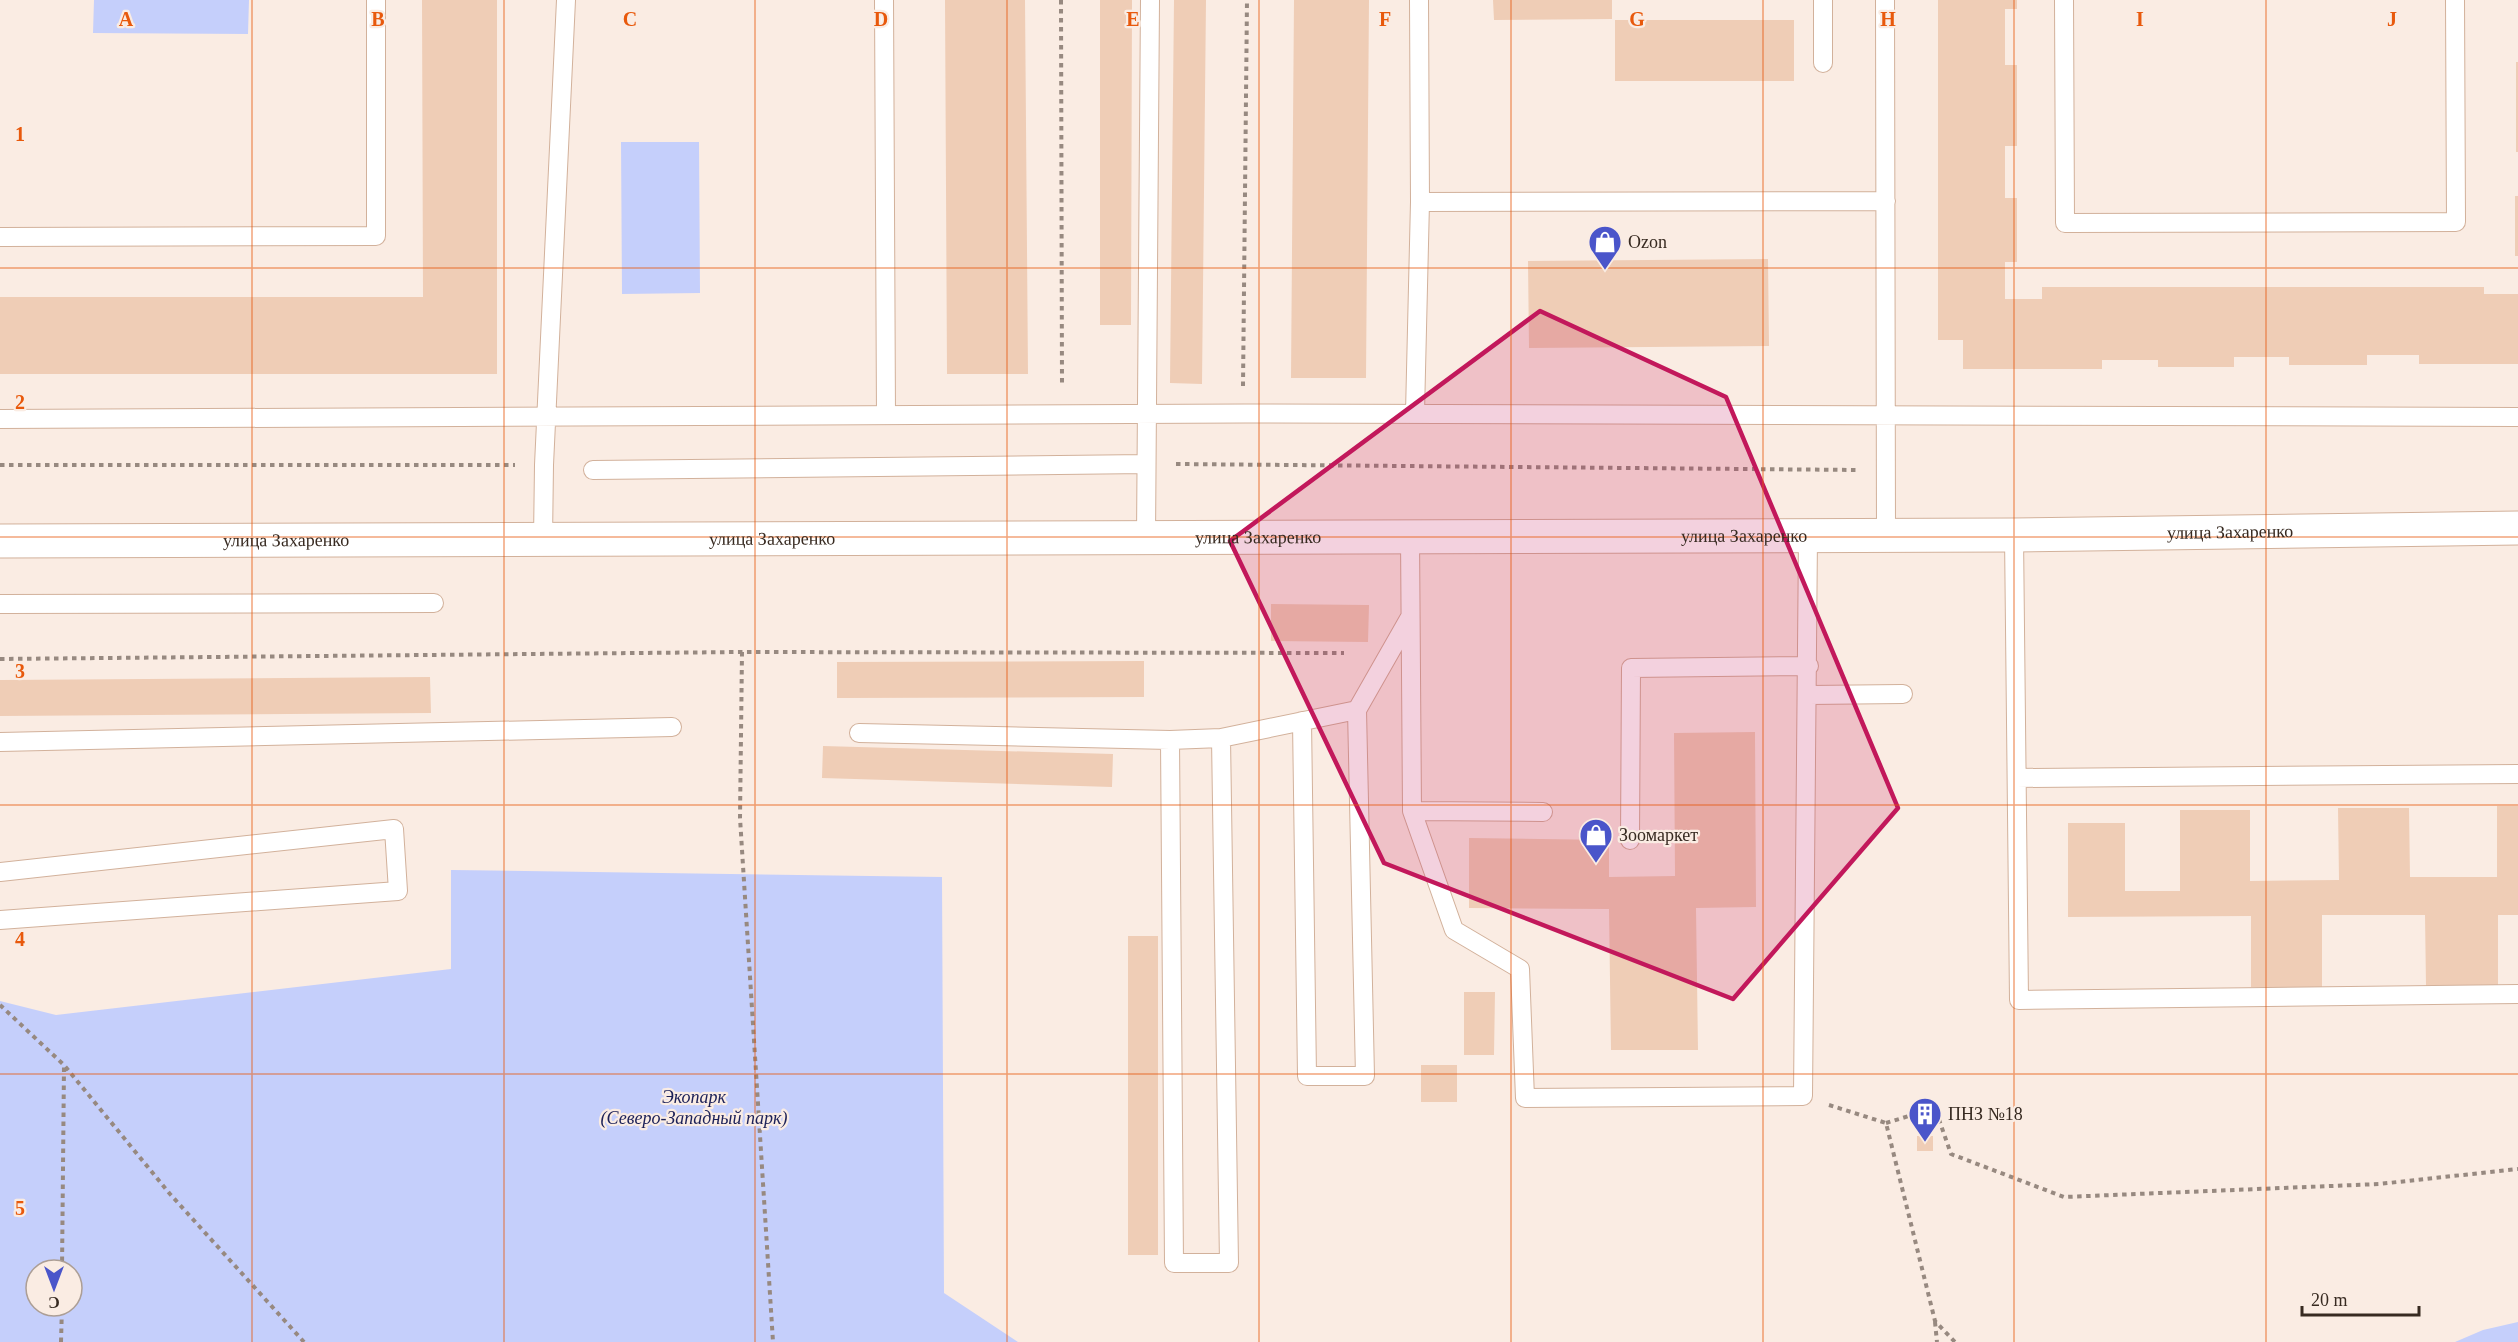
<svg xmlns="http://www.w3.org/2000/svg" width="2518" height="1342" viewBox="0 0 2518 1342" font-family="Georgia,serif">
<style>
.park{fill:#c5cffb;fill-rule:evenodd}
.building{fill:#efcdb6}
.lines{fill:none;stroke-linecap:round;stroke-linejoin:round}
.service-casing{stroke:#d2b19b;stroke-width:20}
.tertiary-casing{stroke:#d2b19b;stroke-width:35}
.path{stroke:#978980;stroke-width:4;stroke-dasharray:4.5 4.5;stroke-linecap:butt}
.service{stroke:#fff;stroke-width:18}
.tertiary{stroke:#fff;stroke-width:33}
.marked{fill:#c2185b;fill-opacity:0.2;stroke:#c2185b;stroke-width:4.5;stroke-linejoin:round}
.grid{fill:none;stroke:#e8590c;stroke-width:1.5;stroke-opacity:0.55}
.labels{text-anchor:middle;stroke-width:4.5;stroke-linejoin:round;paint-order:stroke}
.poi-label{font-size:18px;fill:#372a21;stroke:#faece3;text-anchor:start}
.street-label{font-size:18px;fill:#372a21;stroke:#faece3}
.park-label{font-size:18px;font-style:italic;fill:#1c2158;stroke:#faece3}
.grid-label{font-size:20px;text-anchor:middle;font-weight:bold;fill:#e8590c;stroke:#faece3;stroke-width:4.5;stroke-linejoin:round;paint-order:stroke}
</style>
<rect width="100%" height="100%" fill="#faece3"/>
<path class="park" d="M94 0H249L248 34 93 33Z
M621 142H699L700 293 622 294Z
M451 870 942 877 944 1293 1018 1342H0V1001L56 1015 451 969ZM36 1270H72V1306H36Z
M2518 1322V1342H2455L2483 1330Z"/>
<path class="building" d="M422 0H497V374H0V297H423Z
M945 0H1025L1028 374H947Z
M1100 0H1132L1131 325H1100Z
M1174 0H1206L1202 384 1170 383Z
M1294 0H1369L1366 378H1291Z
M1493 0H1612V19L1494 20Z
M1938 0H2017V9H2005V65H2017V146H2005V198H2017V262H2005V299H2042V287H2484V294H2518V364H2419V355H2367V365H2289V357H2234V367H2158V360H2102V369H1963V340H1938Z
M1615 20H1794V81H1615Z
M2516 62H2518V152H2516Z
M2515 196H2518V256H2515Z
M1768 259 1769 346 1529 348 1528 261Z
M1271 604 1369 605 1368 642 1271 641Z
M1144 661V697L837 698V662Z
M430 677 431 713 0 716V680Z
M1755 732 1756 907 1696 908 1698 1050H1611L1609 909 1469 908V838L1609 840V877L1675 876 1674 733Z
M823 746 1113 754 1112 787 822 778Z
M2497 806H2518V915H2498V985L2426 986 2425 915H2322V987H2251V916L2068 917V823H2125V891H2180V810H2250V881L2339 880 2338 808H2409L2410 877H2497Z
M1128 936H1158V1255H1128Z
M1464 992H1495L1494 1055H1464Z
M1421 1065H1457V1102H1421Z
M1917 1136H1933V1151H1917Z"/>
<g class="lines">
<g class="service-casing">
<path id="service" d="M884 0 886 415
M1823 0V63
M1885 0 1886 536
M2064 0 2065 223 2456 222 2455 0
M1420 202 1886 201
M0 237 376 236V0
M1415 413 1420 202 1419 0
M0 419C839 414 1679 410 2518 417
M593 470 1146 464
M2014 535 2019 1000 2518 994
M1146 537 1150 0
M1410 537 1412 811 1454 930 1520 969 1525 1098 1803 1096 1808 536
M543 539 544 465 566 0
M0 604 434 603
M1809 695 1903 694
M1302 721 1307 1076H1365L1357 710
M859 733 1170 740 1174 1263H1229L1221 738 1357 710 1410 617
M1170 740 1221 738
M0 742 672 727
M2017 778 2518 774
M1412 811 1543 812
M1630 840 1631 668 1809 666
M0 872 394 829 398 891 0 920"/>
</g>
<g class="tertiary-casing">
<g id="tertiary">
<path id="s1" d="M0 541 2014 535 2518 528"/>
</g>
</g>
<path class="path" d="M1061 0 1062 385
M1243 386 1247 0
M1176 464 1858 470
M0 465H515
M742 652 740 818 773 1342
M0 659 742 652 1344 653
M0 1005 64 1065 170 1194 304 1342
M1829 1105 1886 1123 1935 1321 1955 1342
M1886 1123 1935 1108 1951 1154 2064 1197 2379 1184 2518 1169
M62 1270 64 1065
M1935 1322 1937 1342
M61 1342 62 1306"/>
<use href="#service" class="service"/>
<use href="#tertiary" class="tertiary"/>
</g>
<path class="marked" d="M1540 311 1726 397 1898 808 1733 999 1384 863 1230 541Z"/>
<path class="grid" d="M252 0V1342M504 0V1342M755 0V1342M1007 0V1342M1259 0V1342M1511 0V1342M1763 0V1342M2014 0V1342M2266 0V1342M0 268H2518M0 537H2518M0 805H2518M0 1074H2518"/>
<defs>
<g id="shop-pin" transform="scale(1.725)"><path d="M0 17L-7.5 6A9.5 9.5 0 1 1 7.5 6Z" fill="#4a55ca" stroke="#faece3"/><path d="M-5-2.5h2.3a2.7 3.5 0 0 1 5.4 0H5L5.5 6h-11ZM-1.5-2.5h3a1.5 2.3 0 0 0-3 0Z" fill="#fff"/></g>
<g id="building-pin" transform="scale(1.725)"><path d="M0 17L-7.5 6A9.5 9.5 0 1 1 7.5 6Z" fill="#4a55ca" stroke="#faece3"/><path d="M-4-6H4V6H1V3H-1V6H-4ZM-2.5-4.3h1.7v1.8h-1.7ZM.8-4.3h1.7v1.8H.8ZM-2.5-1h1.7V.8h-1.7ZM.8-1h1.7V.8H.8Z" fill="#fff"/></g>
</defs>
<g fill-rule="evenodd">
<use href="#shop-pin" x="1605" y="242"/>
<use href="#shop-pin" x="1596" y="835"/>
<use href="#building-pin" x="1925" y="1114"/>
</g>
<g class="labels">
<g class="poi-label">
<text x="1628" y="248">Ozon</text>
<text x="1619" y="841">Зоомаркет</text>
<text x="1948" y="1120">ПНЗ №18</text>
</g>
<g class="street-label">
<text dy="6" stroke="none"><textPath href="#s1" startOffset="2230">улица Захаренко</textPath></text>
<text dy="6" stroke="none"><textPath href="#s1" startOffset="1744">улица Захаренко</textPath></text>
<text dy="6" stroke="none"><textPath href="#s1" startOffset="1258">улица Захаренко</textPath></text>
<text dy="6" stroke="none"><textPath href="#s1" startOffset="772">улица Захаренко</textPath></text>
<text dy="6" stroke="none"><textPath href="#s1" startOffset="286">улица Захаренко</textPath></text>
</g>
<g class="park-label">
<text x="694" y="1103">Экопарк<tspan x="694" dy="21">(Северо-Западный парк)</tspan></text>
</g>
</g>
<g class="grid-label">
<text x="126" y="26">A</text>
<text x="378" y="26">B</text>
<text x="630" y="26">C</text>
<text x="881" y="26">D</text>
<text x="1133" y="26">E</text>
<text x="1385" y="26">F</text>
<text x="1637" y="26">G</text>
<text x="1888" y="26">H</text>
<text x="2140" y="26">I</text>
<text x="2392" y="26">J</text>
<text x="20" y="141">1</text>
<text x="20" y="409">2</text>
<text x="20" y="678">3</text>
<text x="20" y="946">4</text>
<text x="20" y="1215">5</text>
</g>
<g transform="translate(54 1288) rotate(180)"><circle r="28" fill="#faece3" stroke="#ac9e95" stroke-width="1.5"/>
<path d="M0-4.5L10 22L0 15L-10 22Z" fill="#4a55ca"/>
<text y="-9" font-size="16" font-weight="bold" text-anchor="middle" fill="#372a21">С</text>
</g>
<path d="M2302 1306v9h117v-9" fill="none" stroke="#372a21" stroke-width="3"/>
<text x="2311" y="1306" font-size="18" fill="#372a21" stroke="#faece3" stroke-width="4.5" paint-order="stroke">20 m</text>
</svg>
